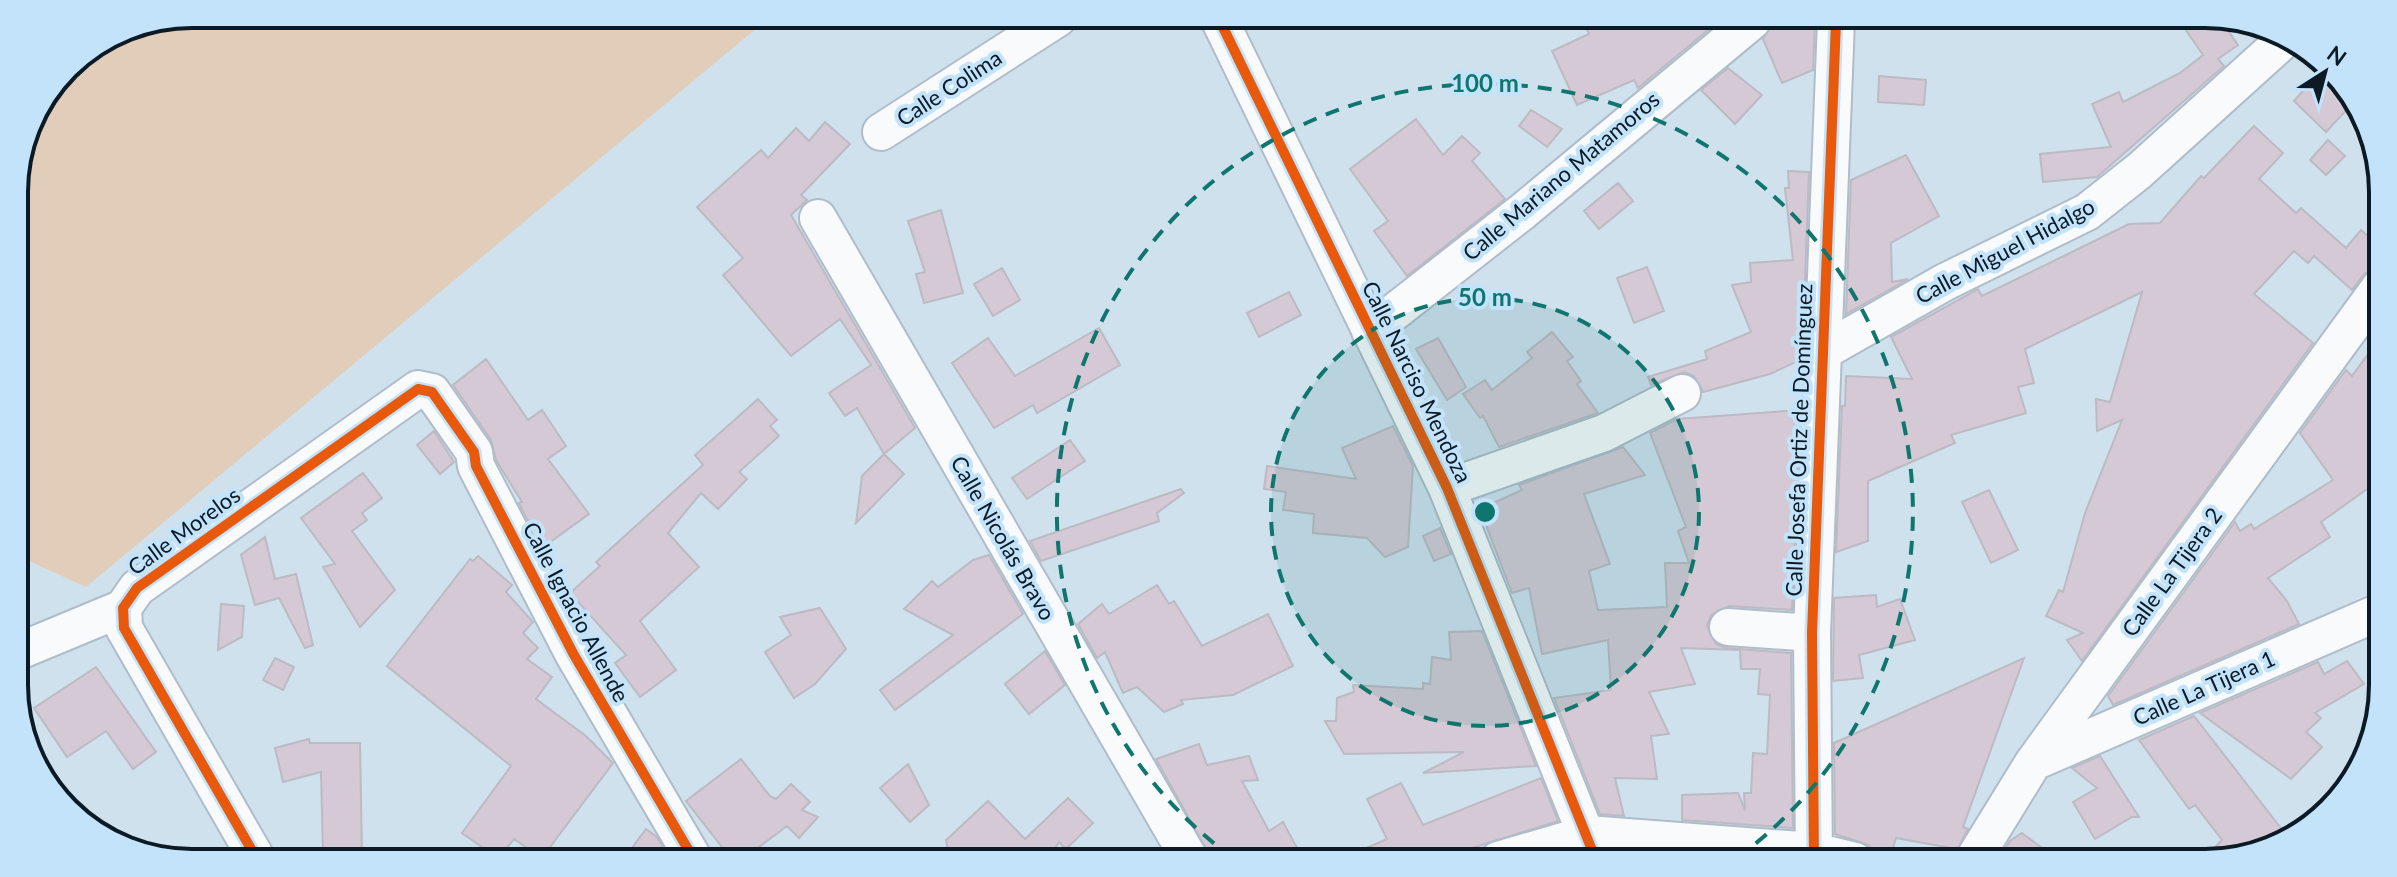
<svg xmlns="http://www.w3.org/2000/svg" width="2397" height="877" viewBox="0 0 2397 877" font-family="Lato,sans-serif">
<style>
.green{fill:#e2ccba}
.building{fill:#d4c9d5;stroke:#bcbac3;stroke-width:2}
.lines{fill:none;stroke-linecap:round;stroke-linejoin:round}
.minor-casing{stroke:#aebdc9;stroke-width:40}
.minor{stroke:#f8fafc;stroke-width:36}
.cycleway-casing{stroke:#c3e3fb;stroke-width:15}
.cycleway{stroke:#e8590c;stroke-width:10}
.ring{fill:none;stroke:#0f766e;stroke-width:4;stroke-dasharray:14 10}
.labels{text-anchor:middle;stroke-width:8;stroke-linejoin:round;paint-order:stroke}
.street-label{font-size:22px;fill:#0b1a24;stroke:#c3e3fb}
.rim{fill:none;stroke:#0b1a24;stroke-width:4}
.centre{fill:#0f766e;stroke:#c3e3fb;stroke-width:4}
.ring-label{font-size:24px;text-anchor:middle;font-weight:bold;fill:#0f766e;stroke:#c3e3fb;stroke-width:8;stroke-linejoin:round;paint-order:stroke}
</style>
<rect width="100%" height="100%" fill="#d0e1ee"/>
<path class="green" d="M192 14 770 17 86 587 16 555 14 180 33 113 74 59 124 27Z"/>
<path class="building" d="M1583 20 1691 21H1719L1638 88 1634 80 1577 105 1552 51 1589 34Z
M1772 21H1815L1813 70 1782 83 1763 39Z
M2181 23H2223L2238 45 2218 59 2224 66 2097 177 2043 182 2040 154 2111 147 2092 104 2119 92 2123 102 2180 73 2203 55Z
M1728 68 1762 95 1735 124 1701 90Z
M2320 72 2352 104 2326 132 2294 101Z
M1879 76 1926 80 1924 105 1878 102Z
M1531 110 1562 129 1547 147 1519 126Z
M1416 119 1443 155 1462 136 1480 153 1472 161 1505 199 1407 276 1374 231 1388 221 1350 169Z
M825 122 850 144 801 195 807 200 791 215 915 428 884 454 857 408 845 416 829 393 871 365 840 319 791 356 723 275 743 258 697 207 761 150 768 158 796 128 809 141Z
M2254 126 2283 153 2259 179 2296 213 2301 208 2346 248 2361 230 2380 247V266L2364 274 2352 290 2314 256 2308 263 2294 251 2254 294 2313 343 2082 661 2067 640 2083 633 2046 616 2059 590 2063 592 2085 513 2122 420 2097 431 2096 399 2110 402 2142 292 2025 349 2034 383 2018 387 2026 413 1951 435 1955 443 1868 481V541L1836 552 1842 406H1845L1846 376 1912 379 1891 337 1978 289 1982 296 2129 224 2160 223 2201 176 2204 178Z
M2328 140 2345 156 2326 175 2310 160Z
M1906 155 1939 216 1891 243 1892 282 1908 279 1846 314 1851 180Z
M1788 171 1809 172 1802 359 1770 374 1703 392 1694 376 1684 372 1651 385 1648 377 1707 359 1705 351 1751 332 1732 285 1751 282 1750 263 1793 260 1785 188H1789Z
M1618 183 1633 201 1599 229 1584 211Z
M941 210 963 293 924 303 916 274 925 272 908 221Z
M1647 267 1664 311 1634 323 1617 278Z
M1002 268 1020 300 993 316 974 284Z
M1289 292 1301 315 1259 337 1247 313Z
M1099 328 1120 365 1037 413 1033 405 994 428 952 363 988 338 1015 376Z
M1552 332 1573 357 1567 361 1581 381 1577 384 1598 413 1499 447 1483 416 1480 418 1463 394 1485 380 1492 390 1532 358 1527 352Z
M1438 338 1466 387 1447 400 1416 349Z
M2379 339 2377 482 2321 522 2330 537 2268 578 2287 601 2299 624 2113 705 2108 696 2235 522 2240 531 2251 524 2254 529 2333 480 2300 433 2346 370 2352 376Z
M486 359 528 420 542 410 566 446 548 459 589 514 546 545 527 519 519 503 522 502 496 460 491 440 453 385Z
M758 399 777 420 770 426 779 436 739 472 747 479 718 509 701 493 668 533 699 567 640 621 676 670 640 697 615 663 626 655 570 593 600 566 596 562 703 465 695 455Z
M1800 410 1792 610 1729 606 1711 615 1707 626 1716 644 1726 648 1791 653 1793 828 1682 820V795L1738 793 1745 810 1744 793H1751L1753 753 1767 754 1770 695 1758 694 1760 669H1741L1740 650 1681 648 1695 684 1649 692 1669 734 1651 736 1657 779 1615 778 1624 816 1600 814 1554 698 1611 690 1608 640 1542 654 1529 588 1512 593 1480 509 1522 490 1519 485 1623 447 1645 475 1584 494 1610 564 1589 571 1598 610 1667 607 1665 563H1689L1678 531 1686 527 1650 433 1677 419Z
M1393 426 1413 466 1408 547 1385 557 1367 538 1313 533 1314 514 1283 510 1286 492 1264 489 1267 466 1356 479 1342 448Z
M434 431 454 462 440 474 417 445Z
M1070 440 1085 461 1027 499 1012 478Z
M884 454 904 474 856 523 862 476Z
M363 473 382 498 362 513 367 520 352 531 395 590 360 627 323 567 335 564 301 518Z
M1181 489 1184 493 1157 513 1159 521 1139 528 1041 561 1030 541Z
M1989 490 2018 550 1991 563 1962 502Z
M1440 528 1451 554 1434 561 1423 536Z
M265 537 275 579 296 574 313 645 305 648 279 598 255 605 241 555Z
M989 555 1023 614 895 710 880 690 953 635 904 609 932 581 938 587 973 560Z
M478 556 512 585 506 592 533 622 523 633 538 648 527 659 552 677 536 699 586 736 613 763 544 855H537L514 839 501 855H493L462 833 511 766 387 666 470 559 473 561Z
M1157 585 1169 604 1174 601 1202 646 1268 614 1293 666 1233 695 1181 700 1183 704 1164 712 1137 687 1123 693 1105 652 1097 658 1078 624 1102 604 1109 614Z
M1876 595 1877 607 1900 599 1915 640 1859 655 1863 678 1833 681 1834 598Z
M221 604 244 606 242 637 218 650Z
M820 608 846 649 815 684 794 698 765 652 791 635 780 617Z
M1482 631 1536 766 1423 773 1464 752 1344 754 1325 721H1336L1337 698 1354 692 1353 685 1423 689V683L1430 684 1432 657 1451 660 1449 632Z
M1045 651 1065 685 1029 714 1005 684Z
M275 658 294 667 283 690 263 680Z
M2024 658 1963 827 1968 829 1951 862 1946 861 1951 848 1896 838 1889 861H1875L1869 845 1835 834 1834 743Z
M2347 661 2364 684 2315 713 2321 718 2306 732 2322 747 2291 779 2200 713 2318 662 2324 674Z
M96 667 156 752 133 769 106 731 67 757 34 708Z
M2194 716 2287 836 2216 863H2200L2222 840 2195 805 2189 809 2139 740Z
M309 739 310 743H360L362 854H323L321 772 283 782 275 748Z
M1199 744 1207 765 1249 756 1258 780 1242 781 1269 831 1283 822 1303 859 1211 858 1156 759Z
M2100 756 2139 817H2132L2095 839 2073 802 2097 788 2072 768Z
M741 759 770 796 776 799 791 784 810 802 802 810 818 817 799 838 787 826 747 856H729L686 801Z
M908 764 929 805 910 822 880 788Z
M1541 778 1558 821 1437 859H1341L1387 839 1367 799 1401 783 1423 825Z
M1068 798 1093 823 1066 849 1059 842 1049 858 949 857 946 840 988 801 1025 839Z
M646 829 657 837 668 856H626Z
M2022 833 2061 862H1997L2010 841Z"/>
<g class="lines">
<g class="minor-casing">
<path id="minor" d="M1219 19 1447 488 1596 860
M881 132 1058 18
M818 218 1189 858
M1370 331 1522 212 1752 21
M1822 352 1945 282 2087 212 2139 171 2285 39
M1447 488 1604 433 1682 393
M1728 627 1812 633
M17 652 123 608
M2034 762 2375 614
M254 854 124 628 123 608 137 588 418 389 432 392 474 452 476 466 574 655 692 856
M1498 860 1587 834 1814 851 1855 861
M1814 861 1812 633 1836 21
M1972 862 2033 763 2380 287"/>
</g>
<use href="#minor" class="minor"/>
<g class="cycleway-casing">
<path id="cycleway" d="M1219 19 1447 488 1596 860
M254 854 124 628 123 608 137 588 418 389 432 392 474 452 476 466 574 655 692 856
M1814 861 1812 633 1836 21"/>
</g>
<use href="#cycleway" class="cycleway"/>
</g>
<circle cx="1485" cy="512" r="214" fill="#0f766e" fill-opacity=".12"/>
<g class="ring">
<circle cx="1485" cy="512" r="214"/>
<path d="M1233 858A428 428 0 1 1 1734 860"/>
</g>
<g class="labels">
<g class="street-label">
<text transform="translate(949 88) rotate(-33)" y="8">Calle Colima</text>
<text transform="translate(1561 176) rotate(-40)" y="8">Calle Mariano Matamoros</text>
<text transform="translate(2005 251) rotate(-28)" y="8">Calle Miguel Hidalgo</text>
<text transform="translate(1417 382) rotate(64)" y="8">Calle Narciso Mendoza</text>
<text transform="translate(1799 440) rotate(-88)" y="8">Calle Josefa Ortiz de Domínguez</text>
<text transform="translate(184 531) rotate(-36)" y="8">Calle Morelos</text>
<text transform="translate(1003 538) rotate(60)" y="8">Calle Nicolás Bravo</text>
<text transform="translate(2172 572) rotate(-54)" y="8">Calle La Tijera 2</text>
<text transform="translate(576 612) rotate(62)" y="8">Calle Ignacio Allende</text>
<text transform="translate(2204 688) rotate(-24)" y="8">Calle La Tijera 1</text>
</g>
</g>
<path d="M0 0H2397V877H0ZM192 28H2205A164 164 0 0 1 2369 192V685A164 164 0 0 1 2205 849H192A164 164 0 0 1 28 685V192A164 164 0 0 1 192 28Z" fill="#c3e3fb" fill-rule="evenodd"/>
<path class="rim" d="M192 28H2205A164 164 0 0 1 2369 192V685A164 164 0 0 1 2205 849H192A164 164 0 0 1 28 685V192A164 164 0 0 1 192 28Z"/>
<circle cx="1485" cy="512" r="12" class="centre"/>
<g class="ring-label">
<text x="1485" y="92">100 m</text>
<text x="1485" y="306">50 m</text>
</g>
<g transform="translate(2325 72) rotate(36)" stroke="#c3e3fb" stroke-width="6" paint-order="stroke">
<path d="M0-6L14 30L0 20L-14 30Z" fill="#0b1a24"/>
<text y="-12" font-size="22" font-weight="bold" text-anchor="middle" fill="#0b1a24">N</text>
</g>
</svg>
